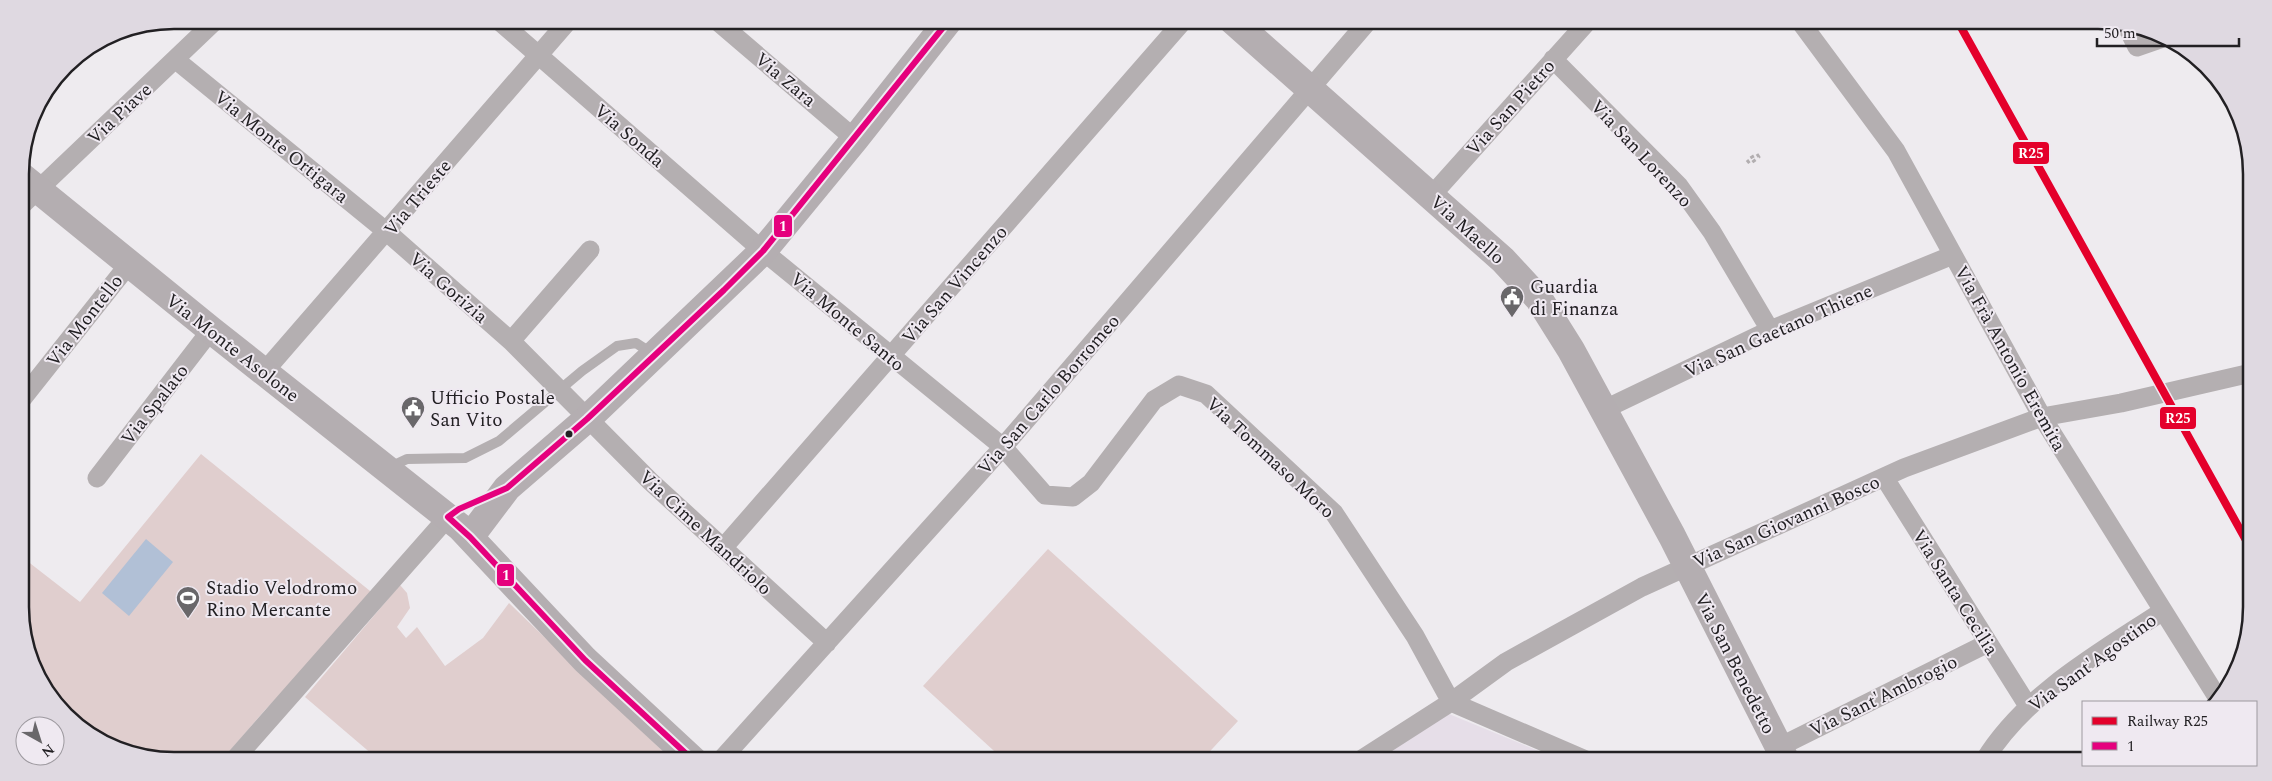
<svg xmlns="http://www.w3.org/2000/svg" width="2272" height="781" viewBox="0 0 2272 781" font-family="Spectral,serif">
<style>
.built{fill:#e6dee8}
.green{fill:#e0cece}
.water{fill:#b1c0d6}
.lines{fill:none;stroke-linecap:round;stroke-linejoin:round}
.path{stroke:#b2aeb0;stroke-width:3;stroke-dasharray:4 4;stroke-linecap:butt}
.lane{stroke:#b4afb1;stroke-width:10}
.street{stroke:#b4afb1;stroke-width:19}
.secondary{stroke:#b4aeb1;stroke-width:28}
.bus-1-casing{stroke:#efe9f1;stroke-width:10}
.bus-1{stroke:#e5007d;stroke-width:6}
.rail-1-casing{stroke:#efe9f1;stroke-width:11}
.rail-1{stroke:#e4002b;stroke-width:8}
.bus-dot{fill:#222023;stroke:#efe9f1;stroke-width:2}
.labels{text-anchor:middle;stroke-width:4;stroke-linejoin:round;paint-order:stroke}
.street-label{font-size:19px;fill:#222023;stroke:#efe9f1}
.poi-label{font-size:19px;fill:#222023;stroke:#efe9f1;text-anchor:start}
.rim{fill:none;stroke:#222023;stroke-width:2.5}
.line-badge{stroke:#efe9f1;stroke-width:2}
.badge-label{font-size:14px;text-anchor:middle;font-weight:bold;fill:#fff}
</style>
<rect width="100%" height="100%" fill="#eeebef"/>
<path class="built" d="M1449 714 1563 761H1375Z"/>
<path class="green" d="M201 454 375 595 265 710 221 761H173L124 753 58 709 23 637 22 557 80 602Z
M1048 549 1238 721 1201 761H1005L923 686Z
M400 585 407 593 410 608 397 627 406 638 417 627 445 666 483 638 509 603 673 761H380L305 697Z"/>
<path class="water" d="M146 539 173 562 129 616 102 593Z"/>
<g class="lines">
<path class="path" d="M1757 154 1759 157 1750 164 1747 160Z"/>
<path class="lane" d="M390 467 407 459 465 458 499 441 582 371 617 346 636 343 653 354"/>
<path class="street" d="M498 20 763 251 1003 447 1045 495 1073 497 1091 483 1154 400 1179 385 1206 394 1334 513 1415 636 1451 702 1588 761
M716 20 855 139
M1799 20 1896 151 2042 417 2219 700
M2126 25 2137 47 2163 38
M1553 59 1679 186 1712 232 1770 330
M176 60 387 232 511 341 650 481 827 643
M1432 195 1589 20
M21 206 216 20
M511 341 590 250
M264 372 569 20
M22 399 129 264
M1605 409 1770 330 1953 255
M1884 477 2028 706
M97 478 211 330
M723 548 1184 20
M1779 747 1988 643
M233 761 448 517
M720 761 1003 447 1369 20
M1359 761 1451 702 1506 662 1642 587 1904 468 2042 417 2121 403 2251 373
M1984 761C2025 694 2099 653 2163 611"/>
<path class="secondary" d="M1232 20 1503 260 1539 299 1571 350 1672 536 1786 761
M20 175 211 330 460 527 585 660 694 761
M470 537 507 488 587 419 763 251 855 139 949 20"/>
<g class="bus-1-casing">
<path id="bus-1" d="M694 761 585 660 470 537 448 517 459 509 507 488 587 419 724 290 763 251 949 20"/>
</g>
<use href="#bus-1" class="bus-1"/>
<g class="rail-1-casing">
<path id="rail-1" d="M1957 20 2252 551"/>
</g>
<use href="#rail-1" class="rail-1"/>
</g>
<defs>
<g id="civic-pin" transform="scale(1.25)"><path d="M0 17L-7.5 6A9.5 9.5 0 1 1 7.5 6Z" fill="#69676a" stroke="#efe9f1"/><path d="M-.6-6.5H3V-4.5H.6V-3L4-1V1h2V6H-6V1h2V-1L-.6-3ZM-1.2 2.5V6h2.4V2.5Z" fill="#fff"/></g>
<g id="stadium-pin" transform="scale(1.25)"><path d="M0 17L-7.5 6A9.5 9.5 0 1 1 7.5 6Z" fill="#69676a" stroke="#efe9f1"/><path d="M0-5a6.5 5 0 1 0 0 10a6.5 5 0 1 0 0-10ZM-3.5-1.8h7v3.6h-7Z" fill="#fff"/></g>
</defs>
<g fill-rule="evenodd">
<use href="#civic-pin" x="1512" y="297"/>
<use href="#civic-pin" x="413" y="408"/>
<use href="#stadium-pin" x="188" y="598"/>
</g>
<circle class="bus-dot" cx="569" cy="434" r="4.5"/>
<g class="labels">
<g class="street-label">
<text transform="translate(786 79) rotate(40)" y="7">Via Zara</text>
<text transform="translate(1510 107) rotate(-48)" y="7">Via San Pietro</text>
<text transform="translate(119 113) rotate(-43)" y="7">Via Piave</text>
<text transform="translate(630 135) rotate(41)" y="7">Via Sonda</text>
<text transform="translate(282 146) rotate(39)" y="7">Via Monte Ortigara</text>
<text transform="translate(1642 153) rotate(47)" y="7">Via San Lorenzo</text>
<text transform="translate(417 197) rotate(-50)" y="7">Via Trieste</text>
<text transform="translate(1468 229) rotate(42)" y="7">Via Maello</text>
<text transform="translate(954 284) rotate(-49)" y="7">Via San Vincenzo</text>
<text transform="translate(449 287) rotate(41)" y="7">Via Gorizia</text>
<text transform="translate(84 320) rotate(-52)" y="7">Via Montello</text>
<text transform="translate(848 321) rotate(40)" y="7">Via Monte Santo</text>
<text transform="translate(1778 330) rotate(-24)" y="7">Via San Gaetano Thiene</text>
<text transform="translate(233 347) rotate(38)" y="7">Via Monte Asolone</text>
<text transform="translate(2011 358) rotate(61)" y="7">Via Frà Antonio Eremita</text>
<text transform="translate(1048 394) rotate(-49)" y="7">Via San Carlo Borromeo</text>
<text transform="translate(154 404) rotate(-52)" y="7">Via Spalato</text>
<text transform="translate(1271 457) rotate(43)" y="7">Via Tommaso Moro</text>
<text transform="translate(1786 521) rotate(-24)" y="7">Via San Giovanni Bosco</text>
<text transform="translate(706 532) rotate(43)" y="7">Via Cime Mandriolo</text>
<text transform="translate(1956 592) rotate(58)" y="7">Via Santa Cecilia</text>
<text transform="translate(2092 662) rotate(-36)" y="7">Via Sant'Agostino</text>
<text transform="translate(1736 663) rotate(63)" y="7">Via San Benedetto</text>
<text transform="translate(1883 695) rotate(-26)" y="7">Via Sant'Ambrogio</text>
</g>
<g class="poi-label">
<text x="1530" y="293">Guardia<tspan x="1530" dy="22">di Finanza</tspan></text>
<text x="430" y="404">Ufficio Postale<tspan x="430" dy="22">San Vito</tspan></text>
<text x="206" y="594">Stadio Velodromo<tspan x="206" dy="22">Rino Mercante</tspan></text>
</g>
</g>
<path d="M0 0H2272V781H0ZM174 29H2098A145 145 0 0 1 2243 174V607A145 145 0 0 1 2098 752H174A145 145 0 0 1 29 607V174A145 145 0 0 1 174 29Z" fill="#dfd9e1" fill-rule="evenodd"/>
<path class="rim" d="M174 29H2098A145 145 0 0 1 2243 174V607A145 145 0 0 1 2098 752H174A145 145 0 0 1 29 607V174A145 145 0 0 1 174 29Z"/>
<g class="line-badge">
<rect x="2012" y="141" width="38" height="24" rx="5" fill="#e4002b"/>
<rect x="773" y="214" width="20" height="24" rx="5" fill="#e5007d"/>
<rect x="2159" y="406" width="38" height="24" rx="5" fill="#e4002b"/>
<rect x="496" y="563" width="19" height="24" rx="5" fill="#e5007d"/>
</g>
<g class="badge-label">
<text x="2031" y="158">R25</text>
<text x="783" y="231">1</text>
<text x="2178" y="423">R25</text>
<text x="506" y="580">1</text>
</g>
<rect x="2082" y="701" width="175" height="65" fill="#efe9f1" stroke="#9d999f"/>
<rect x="2092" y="717" width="25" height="8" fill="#e4002b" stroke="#9d999f"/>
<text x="2127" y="726" font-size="15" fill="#222023">Railway R25</text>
<rect x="2092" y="742" width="25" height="8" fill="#e5007d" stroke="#9d999f"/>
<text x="2127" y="751" font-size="15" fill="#222023">1</text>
<g transform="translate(40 741) rotate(141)"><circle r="24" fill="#efe9f1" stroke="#9d999f"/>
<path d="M0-4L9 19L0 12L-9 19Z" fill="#69676a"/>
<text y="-8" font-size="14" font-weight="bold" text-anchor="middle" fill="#222023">N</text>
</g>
<path d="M2097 38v8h142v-8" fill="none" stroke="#222023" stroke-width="2.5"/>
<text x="2104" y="38" font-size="15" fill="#222023" stroke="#efe9f1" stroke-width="4" paint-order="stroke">50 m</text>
</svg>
